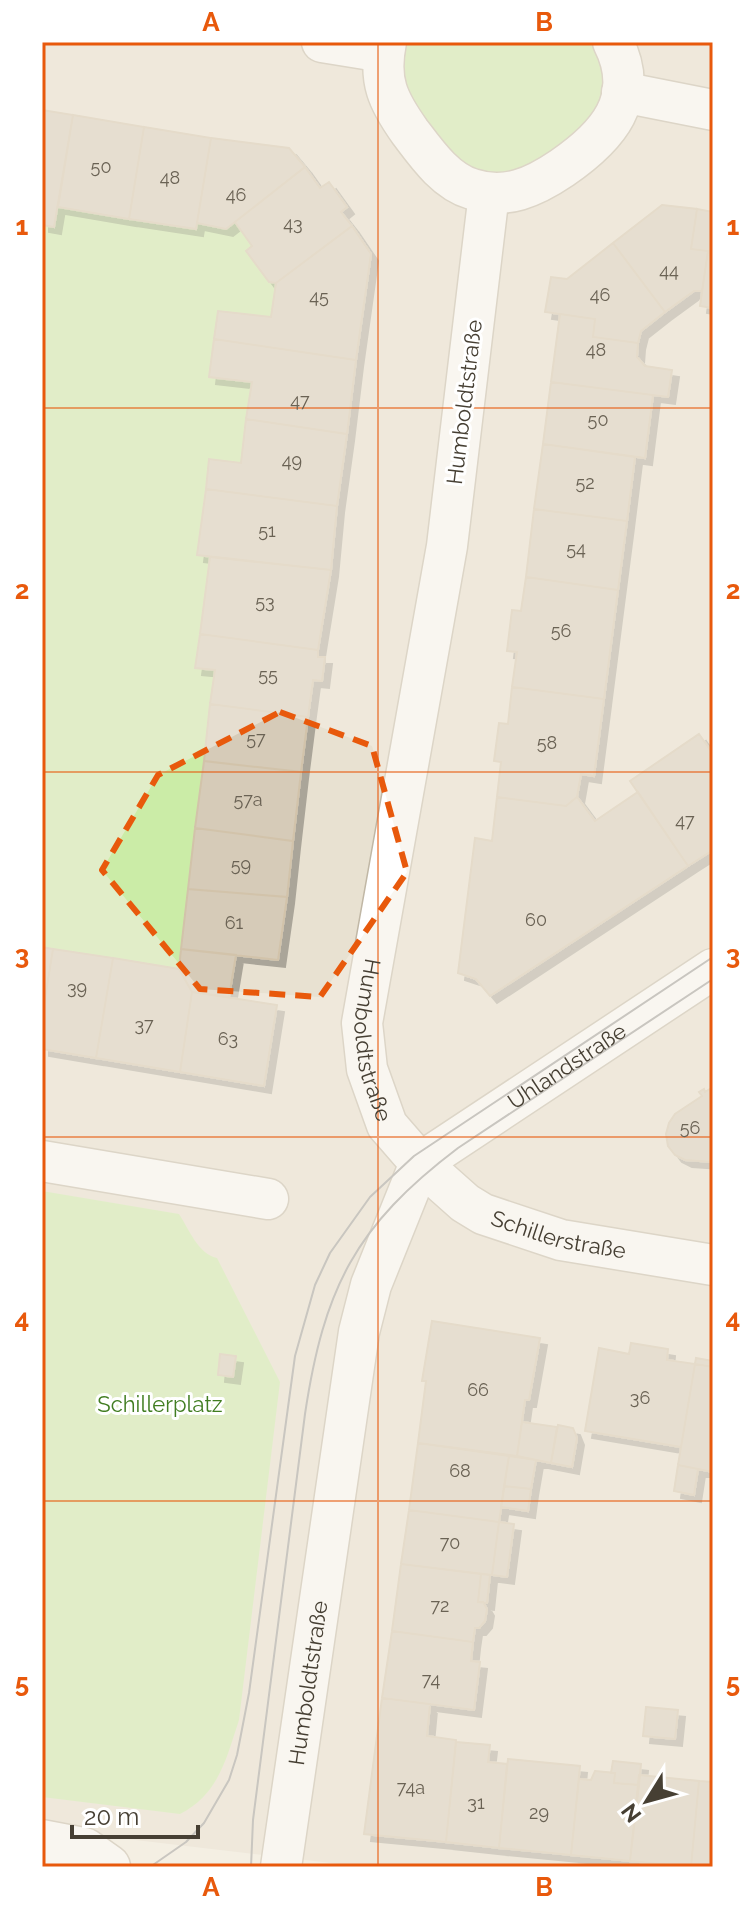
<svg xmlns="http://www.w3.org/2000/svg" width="755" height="1909" viewBox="0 0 755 1909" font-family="Raleway,sans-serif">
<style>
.residential{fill:#e8e1d1}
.green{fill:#cbeca7}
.building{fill:#d6cbb8;stroke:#d2c3aa;stroke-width:2;filter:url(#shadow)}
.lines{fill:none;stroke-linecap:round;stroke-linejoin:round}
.minor-casing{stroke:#c0b7a5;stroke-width:43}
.tertiary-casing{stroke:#c0b7a5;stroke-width:47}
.minor{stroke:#fff;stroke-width:40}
.tertiary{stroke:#fff;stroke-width:44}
.tram{stroke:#949494;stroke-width:2}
.marked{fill:none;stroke:#e8590c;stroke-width:6;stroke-dasharray:16 10;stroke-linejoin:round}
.grid{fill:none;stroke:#e8590c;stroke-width:2;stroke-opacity:0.55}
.labels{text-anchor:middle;stroke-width:6;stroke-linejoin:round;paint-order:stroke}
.number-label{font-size:18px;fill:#6a6254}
.street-label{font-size:22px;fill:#463f33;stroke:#fff}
.park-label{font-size:22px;fill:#417d21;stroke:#fff}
.neatline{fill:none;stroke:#e8590c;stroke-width:3}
.grid-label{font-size:26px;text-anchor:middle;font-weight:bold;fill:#e8590c}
</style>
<defs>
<filter id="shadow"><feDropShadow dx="7" dy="7" stdDeviation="0" flood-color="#0004"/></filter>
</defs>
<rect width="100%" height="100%" fill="#f4efe3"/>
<path class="residential" d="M42 42H713V1867H365L42 1829Z"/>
<path class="green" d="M388 42H610L619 92 512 191 416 137Z
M58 207 195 229 197 223 226 229 235 222 252 246 247 251 269 282 276 283 271 317 218 311 252 382 241 463 209 460 197 555 210 557 195 667 215 670 179 969 42 947V225L54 227Z
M42 1191 179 1214C189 1229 198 1254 217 1258L280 1382 239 1720C226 1759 219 1794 180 1814L42 1797Z"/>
<path class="building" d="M42 110 73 115 54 227 42 225Z
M73 115 144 127 129 219 58 207Z
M144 127 211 138 196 229 129 219Z
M211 138 289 148 305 167 226 229 197 223Z
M305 167 320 188 329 182 347 207 341 212 352 226 276 283 269 282 246 251 252 246 235 222Z
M662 205 697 209 691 249 708 251 702 291H694L665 312 613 243Z
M697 209 713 212V308L700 306 708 251 691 249Z
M352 226 371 254 356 360 214 339 218 311 271 317 276 283Z
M613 243 665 312 641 331 638 343 593 337 595 319 545 312 551 277 567 279Z
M560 314 595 319 593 337 638 343 637 357 645 366 672 370 668 397 551 382Z
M214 339 356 360 347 434 246 419 252 382 209 377Z
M551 382 653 395 645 458 543 444Z
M246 419 347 434 337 506 206 489 209 459 241 463Z
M543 444 635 457 627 521 534 509Z
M206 489 337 506 331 570 197 555Z
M534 509 627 521 618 590 526 577Z
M210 557 331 570 318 650 200 634Z
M526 577 618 590 604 699 512 687 517 652 507 651 512 610 521 611Z
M200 634 318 650V657H325L322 681 313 680 308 717 210 704 215 670 195 668Z
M512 687 604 699 594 776 581 774 577 797 566 806 497 797 501 762 494 761 499 723 508 724Z
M210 704 308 717 301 772 204 761Z
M699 734 713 754V850L688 866 630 781Z
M204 761 301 772 293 841 195 828Z
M638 792 688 866 490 996 476 979 458 973 475 838 492 841 497 797 566 806 577 797 595 821Z
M195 828 293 841 287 897 188 889Z
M188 889 287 897 278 960 181 949Z
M42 947 53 949 42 1017Z
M53 949 113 958 96 1058 42 1049V1017Z
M181 949 236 955 229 997 192 992 179 969Z
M113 958 179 969 192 992 180 1072 96 1058Z
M192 992 277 1005 264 1086 180 1072Z
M713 1087V1162L685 1160 675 1155 668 1146 666 1134 669 1123 675 1114 702 1096 699 1092 704 1089 705 1092Z
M432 1321 540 1338 529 1400H525L517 1456 418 1443 426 1381H422Z
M631 1343 668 1349 667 1360 695 1364 681 1447 585 1431 599 1348 629 1354Z
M220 1354 236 1356 233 1377 218 1375Z
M696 1358 713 1361V1367L695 1364Z
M695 1364 713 1367V1472L678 1465Z
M522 1422 557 1427 551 1463 517 1456Z
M558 1425 573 1428 577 1438 572 1467 551 1463Z
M418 1443 509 1456 499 1522 409 1510Z
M509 1456 536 1460 531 1489 504 1486Z
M678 1465 698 1469 694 1495 674 1491Z
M504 1486 531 1489 528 1511 501 1507Z
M409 1510 499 1522 492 1575 401 1564Z
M499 1522 514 1524 507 1577 492 1575Z
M401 1564 481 1574 478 1602H483L487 1609 485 1621 479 1628H475L473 1642 392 1631Z
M481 1574 490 1575 487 1603 478 1602Z
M392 1631 473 1642 471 1661 480 1662 474 1710 382 1698Z
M382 1698 430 1704 427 1736 456 1740 446 1842 364 1834Z
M646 1707 678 1710 675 1739 643 1736Z
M456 1742 490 1745 488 1762 507 1764 499 1848 446 1842Z
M508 1759 580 1766 571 1855 499 1848Z
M613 1761 641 1764 639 1785 614 1783 615 1773H611Z
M595 1771 615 1773 614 1783 639 1785 630 1861 571 1855 579 1779 591 1780Z
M639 1775 699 1781 691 1867 630 1861Z
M699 1781 713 1782V1867H691Z"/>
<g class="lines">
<g class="minor-casing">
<g id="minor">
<path d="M322 42 384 52"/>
<path d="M386 42C378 81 388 101 410 132 426 153 445 181 472 189 506 200 534 187 562 168 607 137 642 99 613 42"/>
<path d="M622 92 713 110"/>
<path id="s1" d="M489 193 447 546 362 1023 367 1069 387 1125 420 1163 465 1203 483 1214 561 1240 713 1265"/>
<path d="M42 1161 268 1199"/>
<path id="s2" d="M420 1163 713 969"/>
<path id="s3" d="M281 1867 359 1332 371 1285 420 1163"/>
</g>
</g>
<g class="tertiary-casing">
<path id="tertiary" d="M42 1842 84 1850 108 1867"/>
</g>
<use href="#minor" class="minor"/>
<use href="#tertiary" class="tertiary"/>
<path class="tram" d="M150 1867 186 1842 204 1823 229 1780 237 1755 249 1693 295 1356 315 1285 330 1253 370 1197 414 1156 713 957
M251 1867 253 1820 305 1414C324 1288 355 1226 458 1148L713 979"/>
</g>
<path d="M0 0H755V1909H0ZM280 712 372 746 407 872 320 997 200 989 102 870 158 775Z" fill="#f4efe3" fill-opacity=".55" fill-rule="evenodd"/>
<path class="marked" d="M280 712 372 746 407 872 320 997 200 989 102 870 158 775Z"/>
<path class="grid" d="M378 42V1867M42 408H713M42 772H713M42 1137H713M42 1501H713"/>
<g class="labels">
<g class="number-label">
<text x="101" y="173">50</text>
<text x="170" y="184">48</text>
<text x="236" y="201">46</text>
<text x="293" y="230">43</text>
<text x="669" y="277">44</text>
<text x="600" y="301">46</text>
<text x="319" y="303">45</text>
<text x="596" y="356">48</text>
<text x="300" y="407">47</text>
<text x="598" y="426">50</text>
<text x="292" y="467">49</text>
<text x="585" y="489">52</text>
<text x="267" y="537">51</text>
<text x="576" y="555">54</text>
<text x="265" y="608">53</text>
<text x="561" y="637">56</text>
<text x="268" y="681">55</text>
<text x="256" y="745">57</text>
<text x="547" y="749">58</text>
<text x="248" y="806">57a</text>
<text x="685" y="827">47</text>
<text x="241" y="871">59</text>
<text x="536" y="926">60</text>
<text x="234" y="929">61</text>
<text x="77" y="994">39</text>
<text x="144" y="1031">37</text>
<text x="228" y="1045">63</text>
<text x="690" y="1134">56</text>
<text x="478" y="1396">66</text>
<text x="640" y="1404">36</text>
<text x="460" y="1477">68</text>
<text x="450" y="1549">70</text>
<text x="440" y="1612">72</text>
<text x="431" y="1686">74</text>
<text x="411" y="1794">74a</text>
<text x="476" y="1809">31</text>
<text x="539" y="1819">29</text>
</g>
<g class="street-label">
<text transform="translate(464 402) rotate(-83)" y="8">Humboldtstraße</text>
<text dy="8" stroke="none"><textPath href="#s1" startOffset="858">Humboldtstraße</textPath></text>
<text dy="8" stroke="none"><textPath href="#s2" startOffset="176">Uhlandstraße</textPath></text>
<text dy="8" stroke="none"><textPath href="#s1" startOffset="1156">Schillerstraße</textPath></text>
<text dy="8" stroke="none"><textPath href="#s3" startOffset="186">Humboldtstraße</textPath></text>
</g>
<g class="park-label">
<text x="160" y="1412">Schillerplatz</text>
</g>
</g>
<rect width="755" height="1909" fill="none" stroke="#ffffff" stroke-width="88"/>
<g transform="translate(647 1801) rotate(233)" stroke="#ffffff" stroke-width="6" paint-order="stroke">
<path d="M0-6L14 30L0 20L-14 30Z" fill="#463f33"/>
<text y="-12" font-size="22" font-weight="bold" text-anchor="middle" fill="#463f33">N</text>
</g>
<path d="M72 1825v12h126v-12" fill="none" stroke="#463f33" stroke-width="4"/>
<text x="84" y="1825" font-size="24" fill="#463f33" stroke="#ffffff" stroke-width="6" paint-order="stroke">20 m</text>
<rect x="44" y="44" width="667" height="1821" class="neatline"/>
<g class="grid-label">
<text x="211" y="31">A</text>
<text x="544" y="31">B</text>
<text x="22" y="235">1</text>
<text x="733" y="235">1</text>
<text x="22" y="599">2</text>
<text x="733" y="599">2</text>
<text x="22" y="964">3</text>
<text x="733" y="964">3</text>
<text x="22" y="1328">4</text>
<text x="733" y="1328">4</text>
<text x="22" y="1692">5</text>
<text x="733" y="1692">5</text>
<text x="211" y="1896">A</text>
<text x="544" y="1896">B</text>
</g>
</svg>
